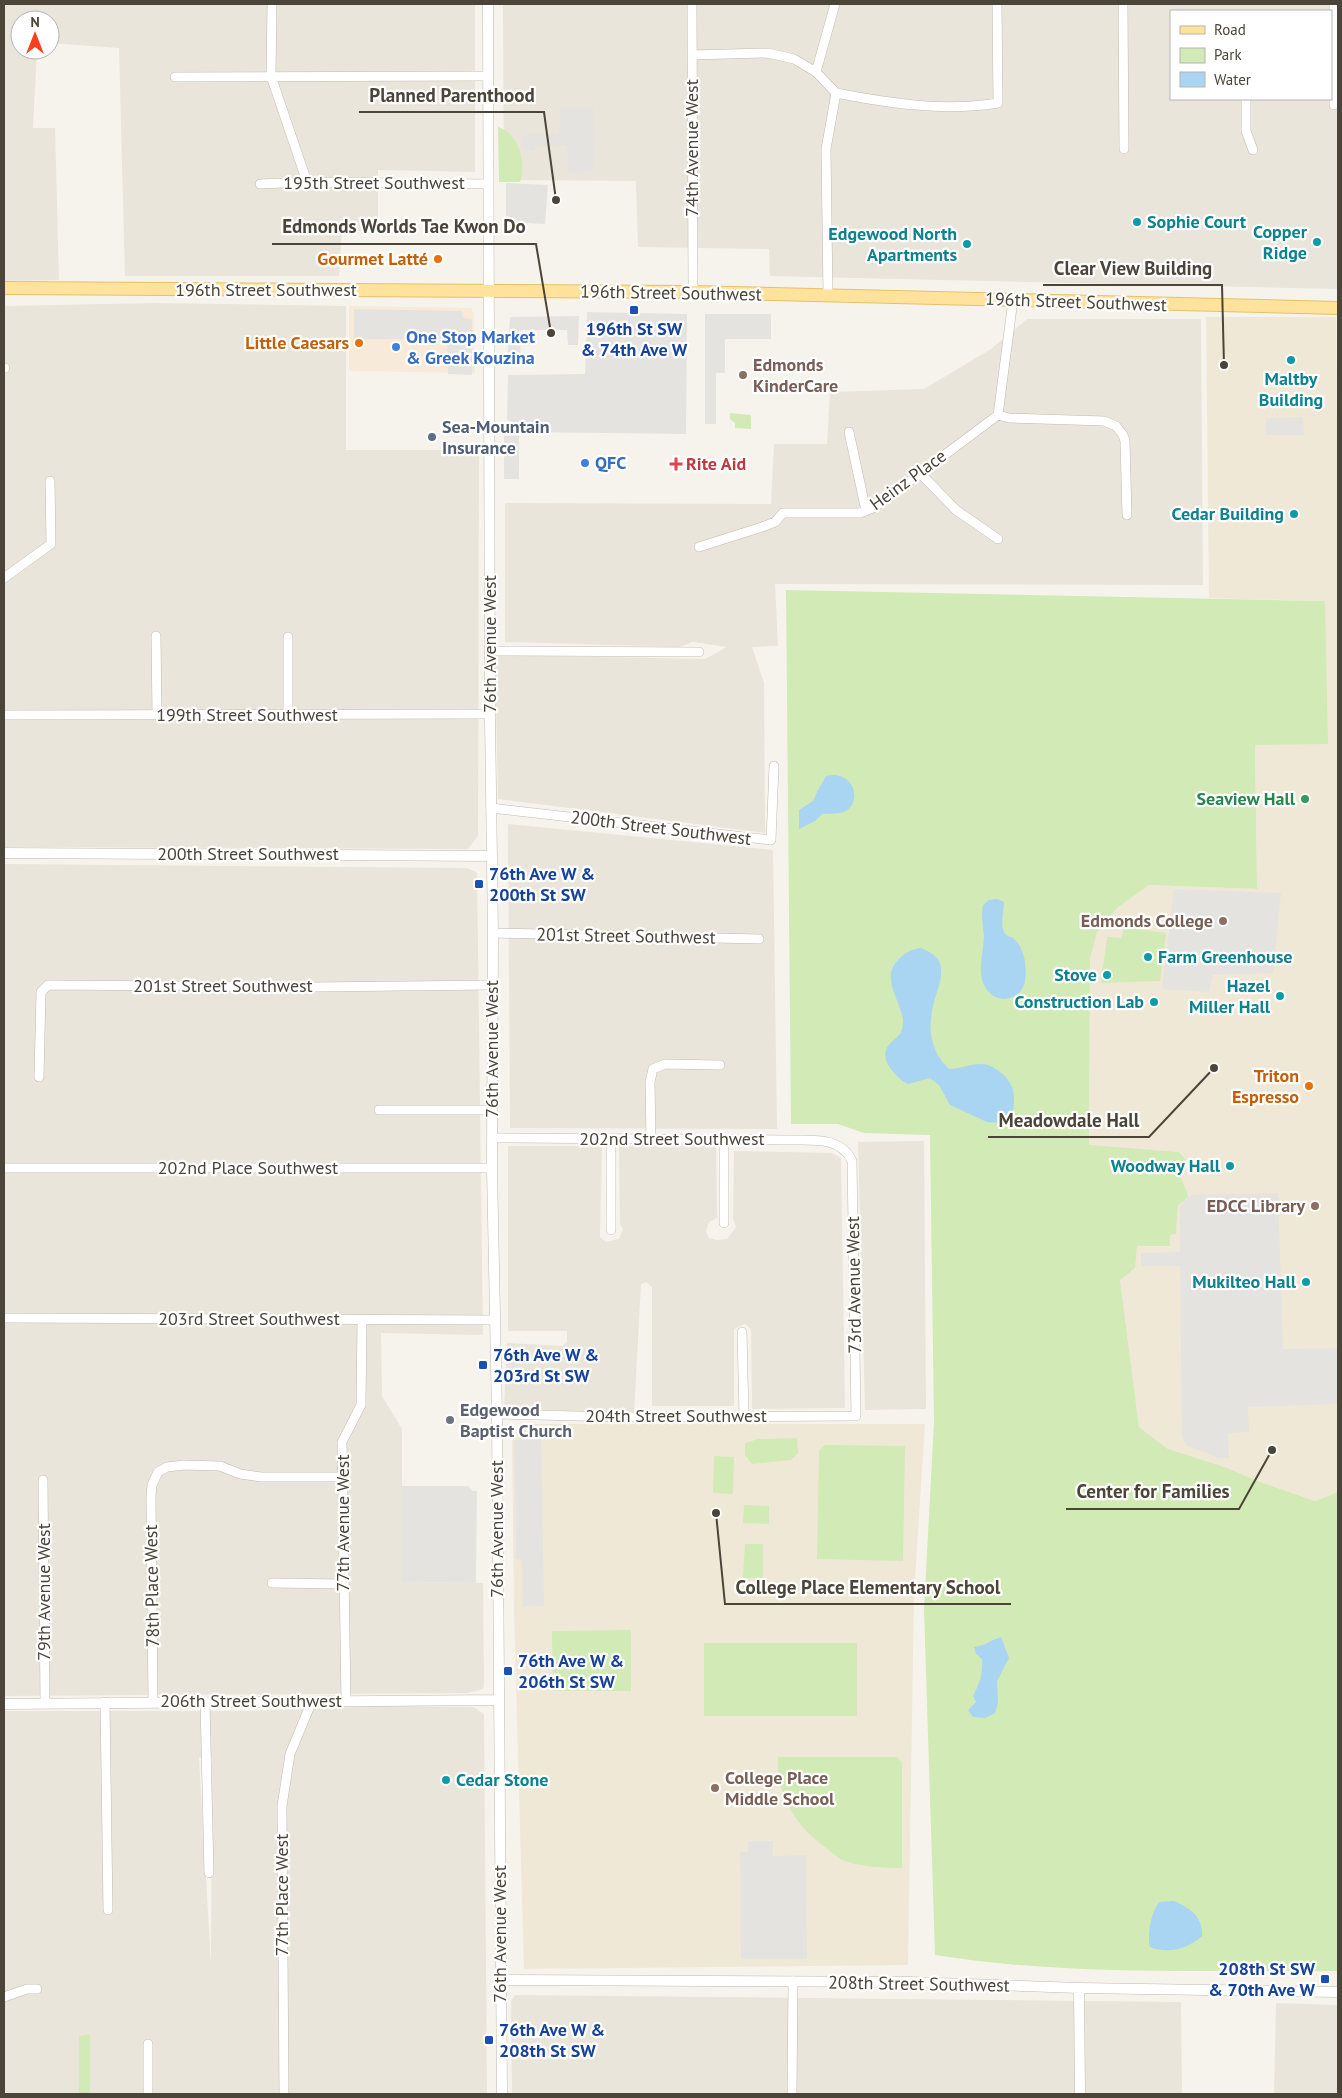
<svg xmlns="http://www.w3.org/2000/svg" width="1342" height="2098" viewBox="0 0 1342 2098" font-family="'PT Sans',sans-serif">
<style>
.residential{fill:#eae5da;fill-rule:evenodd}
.commercial{fill:#f7ead8}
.education{fill:#efe8d6}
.green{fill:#d2eab5}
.parking{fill:#e5e3e0}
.water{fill:#a9d4f2}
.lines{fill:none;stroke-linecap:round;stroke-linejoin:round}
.minor-casing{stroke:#c2bbae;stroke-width:10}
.tertiary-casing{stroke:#c2bbae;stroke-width:11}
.primary-casing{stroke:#e6c16a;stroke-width:14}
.minor{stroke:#fff;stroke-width:9}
.tertiary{stroke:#fff;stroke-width:10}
.primary{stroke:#ffe39c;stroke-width:12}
.culture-dot{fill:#0f9aa8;stroke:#fff;stroke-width:2}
.food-dot{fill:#e8710a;stroke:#fff;stroke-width:2}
.transit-dot{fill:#1a4fb4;stroke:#fff;stroke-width:2}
.shop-dot{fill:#3f7fe0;stroke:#fff;stroke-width:2}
.education-dot{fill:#8d6e63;stroke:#fff;stroke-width:2}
.service-dot{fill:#5c6f8a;stroke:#fff;stroke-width:2}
.health-dot{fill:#e0444e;stroke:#fff;stroke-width:2}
.leisure-dot{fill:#2e9e5b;stroke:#fff;stroke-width:2}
.worship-dot{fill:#6b7280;stroke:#fff;stroke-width:2}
.labels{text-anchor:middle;stroke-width:4.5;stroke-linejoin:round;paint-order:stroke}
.street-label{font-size:18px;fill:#4b4439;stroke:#fff}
.culture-label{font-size:18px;font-weight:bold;fill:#0d838f;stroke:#fff;text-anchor:end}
.food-label{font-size:18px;font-weight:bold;fill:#c56008;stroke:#fff;text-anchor:end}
.transit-label{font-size:18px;font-weight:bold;fill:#164399;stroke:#fff;text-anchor:start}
.shop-label{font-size:18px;font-weight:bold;fill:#366cbe;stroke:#fff;text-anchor:start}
.education-label{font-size:18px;font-weight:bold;fill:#785e54;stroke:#fff;text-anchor:start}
.service-label{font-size:18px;font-weight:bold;fill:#4e5e75;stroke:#fff;text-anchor:start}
.health-label{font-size:18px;font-weight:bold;fill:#be3a42;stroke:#fff;text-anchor:start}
.leisure-label{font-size:18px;font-weight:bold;fill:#27864d;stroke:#fff;text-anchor:end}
.worship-label{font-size:18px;font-weight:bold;fill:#5b616d;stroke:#fff;text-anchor:start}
.leader{fill:none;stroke:#4b4439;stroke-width:2}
.callout-dot{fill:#4b4439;stroke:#fff;stroke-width:2}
.callout-label{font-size:19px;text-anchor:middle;font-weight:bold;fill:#4b4439;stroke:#fff;stroke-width:4.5;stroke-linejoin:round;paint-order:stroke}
</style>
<rect width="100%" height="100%" fill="#f6f3ec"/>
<path class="residential" d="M4 4H475V172L378 170V231H342L339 276H125L119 48 50 43V20H20V50H37L33 128H55L59 280 4 281Z
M503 4H1338V253L1337 289 770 276 769 249 638 247 636 181 504 180ZM1171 11H1331V99H1171Z
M156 303 346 306V450H479L478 836 468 849 4 847V306Z
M1027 319H1201L1203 585 775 584 778 646 752 647 764 683 765 833 498 799 495 655 705 659 727 647 693 642 679 647 505 642V503L771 504 774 444H827L830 392 924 389 991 349Z
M508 824 773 850 777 1129 510 1128Z
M4 864 467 868 477 873 483 1335 381 1333 382 1396 402 1429V1582L483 1583 484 1685 483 1689 467 1693 4 1696Z
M924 1141 926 1409 865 1410 858 1142Z
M716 1145 717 1218 709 1222 706 1231 709 1238 717 1240 727 1239 736 1227 733 1219 734 1151 832 1153 841 1158 845 1408 752 1409 751 1329 745 1324 734 1329V1406H652V1287L646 1282 641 1284 634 1414 504 1408 507 1343 562 1346 567 1342V1331H508V1146H602L600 1237 606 1242 619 1239 623 1229 620 1224 619 1146Z
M381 1706 474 1707 484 1714 487 2094H4V1711H246ZM199 1758H212L211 1964Z
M515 1995 1181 2002 1182 2094H512L511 2001Z
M1276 2003 1338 2005V2094H1274Z"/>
<path class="commercial" d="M349 306 471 308 474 314 475 373 349 371Z"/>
<path class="education" d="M1206 317H1336L1338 530V1492L1315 1501 1263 1483 1222 1466 1168 1449 1139 1427 1120 1280 1135 1268 1136 1246 1176 1233 1178 1206 1186 1188 1180 1180 1179 1169 1187 1161 1179 1152 1089 1146 1090 958 1097 933 1117 908 1149 885 1257 889 1255 744H1327L1324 601 1209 598Z
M530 1424H925L914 1594 908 1965 524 1969 514 1611 512 1432Z"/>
<path class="green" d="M498 127C519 133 527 164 520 182H499Z
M730 413 751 415V429L735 428V423L730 419Z
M786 590 1325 601 1328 744 1255 745 1257 889 1149 885 1117 908 1097 933 1090 958 1089 1145 1179 1152 1187 1161 1179 1170C1180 1180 1186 1186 1188 1197L1178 1206 1176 1234 1170 1235V1246H1137L1135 1268 1120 1280 1139 1427 1168 1449 1222 1466 1263 1483 1315 1501 1338 1492V1971C1204 1970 1067 1976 935 1955L924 1609 934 1422 930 1135 864 1133 838 1124H791Z
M1124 927 1166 933 1160 981 1101 983 1107 937 1121 938Z
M797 1438 798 1453 791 1460 752 1464 745 1455V1443L758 1439Z
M825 1445 905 1446 903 1561 817 1559 819 1451Z
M714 1456 734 1457 733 1494 713 1493Z
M744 1505 769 1506V1524L743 1523Z
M745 1544H763V1578H743Z
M631 1630V1691H553L552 1631Z
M704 1643H857V1716H704Z
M778 1757H897L902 1762V1868C883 1868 863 1867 845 1861 838 1859 832 1852 826 1848 795 1825 776 1796 778 1757Z
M90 2034V2094H79V2036Z"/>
<path class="parking" d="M560 107H593L594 169 586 170V172L568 173 567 145H535V151L524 150 521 139 528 133 559 134Z
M506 183 548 185 545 224 506 222Z
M354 309 462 311 463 318 472 319V375L448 374 447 339H354Z
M587 312 687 314 686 434 520 432 507 419 508 375 585 374Z
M705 314H771V339H725V373H716V424H705Z
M579 316 578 345H568L567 330H521L520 364 507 363 510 317Z
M1270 394H1289V408H1264L1263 399Z
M1303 417 1304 435H1266V418Z
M519 435V479H504V436Z
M1174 889 1281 893 1273 973 1213 975 1209 992 1162 989Z
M1278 1193 1283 1349 1338 1348V1404L1248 1407 1249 1432 1228 1433 1229 1458H1219L1186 1445 1182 1437 1180 1266H1141V1253L1180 1252V1206L1191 1195Z
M541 1439 544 1606 523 1607 522 1560 516 1559 514 1440Z
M401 1486H468L473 1491H477L476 1583 402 1582Z
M748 1841H773V1856L806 1855 807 1959H741L740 1852H748Z"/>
<path class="water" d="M833 775C855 775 861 801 846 811 839 815 830 813 822 814L815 821 799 829V810L813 801 817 792 826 776Z
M997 899 1004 902C1004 911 1000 924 1004 932 1007 937 1009 936 1013 938 1025 948 1027 967 1025 981 1021 1003 993 1005 984 985 977 970 984 951 984 936 983 925 981 916 983 905L989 900Z
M921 948C927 951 935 954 939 961 945 974 937 990 934 1002 927 1028 930 1051 949 1069 960 1069 970 1064 981 1064 993 1063 1011 1079 1013 1090 1015 1100 1014 1108 1011 1118L1001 1123 987 1122 950 1105 939 1085 930 1078 908 1084C898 1079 878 1060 888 1046 897 1035 903 1037 903 1020 900 998 879 977 900 958 906 952 912 949 921 948Z
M1001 1637 1009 1658 997 1681 998 1703 995 1713 985 1718 973 1717 968 1710 976 1702 973 1696C980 1683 983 1674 982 1659L976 1654 974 1647C984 1646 991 1640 1001 1637Z
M1174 1901C1190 1908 1203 1916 1202 1936 1187 1949 1170 1954 1150 1947 1147 1936 1151 1910 1160 1902Z"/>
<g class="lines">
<g class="minor-casing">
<path id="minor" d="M272 4 271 76 307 182
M692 4 693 292
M1123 4 1124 149
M1334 4V105
M692 55 768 53 794 59 816 72
M175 77 488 76
M836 93C888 103 944 112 998 103L997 4
M1246 99V131L1253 150
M260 184 307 182 488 184
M828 295 826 149 836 93 816 72 835 4
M4 368H5
M998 415 1009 418 1104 421 1116 426 1123 435 1125 441 1127 515
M849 432 866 511
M920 473 956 510 998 539
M699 547 762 527 775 522 783 513H860L875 507 998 415 1013 300
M4 578 51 544 50 481
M156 636 157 715
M490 651 699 652
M288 714V637
M4 715 490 714
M491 808 771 840 774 766
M493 933 759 939
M39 1077 41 992 48 985 314 987 492 985
M379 1110H492
M492 1138 786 1140C810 1141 840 1135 852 1161L856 1416 615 1417 497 1414
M651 1139 650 1082 653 1069 665 1064 720 1065
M724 1139V1223
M4 1168H492
M611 1230V1139
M4 1318 495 1320
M742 1332 744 1416
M43 1480 45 1703
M272 1583 343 1584
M346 1701 342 1442 361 1405 362 1320
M105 1702 108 1910
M153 1702 151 1497 152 1485 158 1472 167 1467 184 1465 220 1466 240 1474 261 1477H343
M205 1702 209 1873
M4 1997 27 1989H37
M148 2044V2094
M284 2094 282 1806 290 1754 312 1701
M792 2094 793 1981"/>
</g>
<g class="tertiary-casing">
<path id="tertiary" d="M488 4 490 718 493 933 492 1168 497 1414 502 2094
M4 853 492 856
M4 1704 498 1700
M500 1980 909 1982 1079 1988 1338 1992
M1079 1988 1080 2094"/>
</g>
<g class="primary-casing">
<path id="primary" d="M4 288 693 292 1338 308"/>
</g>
<use href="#minor" class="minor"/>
<use href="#tertiary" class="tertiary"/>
<use href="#primary" class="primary"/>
</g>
<g class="culture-dot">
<circle cx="1137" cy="222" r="5"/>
<circle cx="1317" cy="242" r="5"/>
<circle cx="967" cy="244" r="5"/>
<circle cx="1291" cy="360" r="5"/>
<circle cx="1294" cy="514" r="5"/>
<circle cx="1148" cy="957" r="5"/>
<circle cx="1107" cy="975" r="5"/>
<circle cx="1280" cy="996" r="5"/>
<circle cx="1154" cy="1002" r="5"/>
<circle cx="1230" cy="1166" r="5"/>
<circle cx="1306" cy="1282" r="5"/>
<circle cx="446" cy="1780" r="5"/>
</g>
<g class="food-dot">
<circle cx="438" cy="259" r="5"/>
<circle cx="359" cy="343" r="5"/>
<circle cx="1309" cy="1086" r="5"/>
</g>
<g class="transit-dot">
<rect x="629" y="305" width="10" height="10" rx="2.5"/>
<rect x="474" y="879" width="10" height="10" rx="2.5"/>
<rect x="478" y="1360" width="10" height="10" rx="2.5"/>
<rect x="503" y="1666" width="10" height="10" rx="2.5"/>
<rect x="1320" y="1974" width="10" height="10" rx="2.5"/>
<rect x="484" y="2035" width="10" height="10" rx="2.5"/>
</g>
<g class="shop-dot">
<circle cx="396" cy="347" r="5"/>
<circle cx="585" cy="463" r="5"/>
</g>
<g class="education-dot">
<circle cx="743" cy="375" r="5"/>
<circle cx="1223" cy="921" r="5"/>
<circle cx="1315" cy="1206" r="5"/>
<circle cx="715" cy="1788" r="5"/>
</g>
<circle class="service-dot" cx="432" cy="437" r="5"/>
<path class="health-dot" d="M673.5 456.5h5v5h5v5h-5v5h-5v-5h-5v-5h5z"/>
<circle class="leisure-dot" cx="1305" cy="799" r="5"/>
<circle class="worship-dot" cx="450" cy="1420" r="5"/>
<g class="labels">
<g class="street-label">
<text transform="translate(692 148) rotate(-90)" y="6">74th Avenue West</text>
<text x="374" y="189">195th Street Southwest</text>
<text x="266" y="296">196th Street Southwest</text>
<text transform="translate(671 293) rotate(1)" y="6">196th Street Southwest</text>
<text transform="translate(1076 302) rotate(2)" y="6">196th Street Southwest</text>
<text transform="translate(908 480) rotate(-36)" y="6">Heinz Place</text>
<text transform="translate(490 644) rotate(-90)" y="6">76th Avenue West</text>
<text x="247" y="721">199th Street Southwest</text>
<text transform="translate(661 828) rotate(7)" y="6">200th Street Southwest</text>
<text x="248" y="860">200th Street Southwest</text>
<text transform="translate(626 936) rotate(1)" y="6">201st Street Southwest</text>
<text x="223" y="992">201st Street Southwest</text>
<text transform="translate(492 1049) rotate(-90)" y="6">76th Avenue West</text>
<text x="672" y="1145">202nd Street Southwest</text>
<text x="248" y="1174">202nd Place Southwest</text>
<text transform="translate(854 1285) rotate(-91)" y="6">73rd Avenue West</text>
<text x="249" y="1325">203rd Street Southwest</text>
<text x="676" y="1422">204th Street Southwest</text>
<text transform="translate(343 1523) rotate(-90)" y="6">77th Avenue West</text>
<text transform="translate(497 1529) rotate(-90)" y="6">76th Avenue West</text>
<text transform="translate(152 1586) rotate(-91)" y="6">78th Place West</text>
<text transform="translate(44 1592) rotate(-90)" y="6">79th Avenue West</text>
<text x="251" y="1707">206th Street Southwest</text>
<text transform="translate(282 1895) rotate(-90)" y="6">77th Place West</text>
<text transform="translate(500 1934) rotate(-90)" y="6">76th Avenue West</text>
<text transform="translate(919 1984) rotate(1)" y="6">208th Street Southwest</text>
</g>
<g class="culture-label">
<text x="1147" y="228" text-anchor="start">Sophie Court</text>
<text x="1307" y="238">Copper<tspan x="1307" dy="21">Ridge</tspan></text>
<text x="957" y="240">Edgewood North<tspan x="957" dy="21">Apartments</tspan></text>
<text x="1291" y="385" text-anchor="middle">Maltby<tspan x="1291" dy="21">Building</tspan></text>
<text x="1284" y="520">Cedar Building</text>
<text x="1158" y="963" text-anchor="start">Farm Greenhouse</text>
<text x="1097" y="981">Stove</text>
<text x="1270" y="992">Hazel<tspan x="1270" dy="21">Miller Hall</tspan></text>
<text x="1144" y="1008">Construction Lab</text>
<text x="1220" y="1172">Woodway Hall</text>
<text x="1296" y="1288">Mukilteo Hall</text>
<text x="456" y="1786" text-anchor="start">Cedar Stone</text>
</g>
<g class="food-label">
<text x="428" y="265">Gourmet Latté</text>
<text x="349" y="349">Little Caesars</text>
<text x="1299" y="1082">Triton<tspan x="1299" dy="21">Espresso</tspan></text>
</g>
<g class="transit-label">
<text x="634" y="335" text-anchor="middle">196th St SW<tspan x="634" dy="21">&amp; 74th Ave W</tspan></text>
<text x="489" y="880">76th Ave W &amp;<tspan x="489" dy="21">200th St SW</tspan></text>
<text x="493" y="1361">76th Ave W &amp;<tspan x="493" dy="21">203rd St SW</tspan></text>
<text x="518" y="1667">76th Ave W &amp;<tspan x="518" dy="21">206th St SW</tspan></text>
<text x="1315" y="1975" text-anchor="end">208th St SW<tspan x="1315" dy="21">&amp; 70th Ave W</tspan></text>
<text x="499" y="2036">76th Ave W &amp;<tspan x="499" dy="21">208th St SW</tspan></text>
</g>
<g class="shop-label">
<text x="406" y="343">One Stop Market<tspan x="406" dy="21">&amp; Greek Kouzina</tspan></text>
<text x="595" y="469">QFC</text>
</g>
<g class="education-label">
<text x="753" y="371">Edmonds<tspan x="753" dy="21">KinderCare</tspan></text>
<text x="1213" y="927" text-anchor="end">Edmonds College</text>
<text x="1305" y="1212" text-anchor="end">EDCC Library</text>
<text x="725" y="1784">College Place<tspan x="725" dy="21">Middle School</tspan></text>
</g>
<g class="service-label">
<text x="442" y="433">Sea-Mountain<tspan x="442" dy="21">Insurance</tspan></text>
</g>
<g class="health-label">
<text x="686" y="470">Rite Aid</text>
</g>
<g class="leisure-label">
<text x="1295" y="805">Seaview Hall</text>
</g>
<g class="worship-label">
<text x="460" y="1416">Edgewood<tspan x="460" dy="21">Baptist Church</tspan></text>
</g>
</g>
<path class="leader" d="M556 200L544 112H359M551 333L536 244H272M1224 365L1222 285H1043M1214 1068L1149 1137H988M1272 1450L1239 1509H1066M716 1513L725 1604H1011"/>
<g class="callout-dot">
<circle cx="556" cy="200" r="5"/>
<circle cx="551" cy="333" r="5"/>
<circle cx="1224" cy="365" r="5"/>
<circle cx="1214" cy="1068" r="5"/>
<circle cx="1272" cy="1450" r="5"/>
<circle cx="716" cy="1513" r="5"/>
</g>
<g class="callout-label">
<text x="452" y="102">Planned Parenthood</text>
<text x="404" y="233">Edmonds Worlds Tae Kwon Do</text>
<text x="1133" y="275">Clear View Building</text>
<text x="1069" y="1127">Meadowdale Hall</text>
<text x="1153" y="1498">Center for Families</text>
<text x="868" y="1594">College Place Elementary School</text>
</g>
<rect width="1342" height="2098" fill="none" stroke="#4b4439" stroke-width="10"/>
<rect x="1170" y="10" width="162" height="90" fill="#ffffff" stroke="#b7b4b0"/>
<rect x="1180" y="26" width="25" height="8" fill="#ffe39c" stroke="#b7b4b0"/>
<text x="1214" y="35" font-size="15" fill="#4b4439">Road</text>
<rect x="1180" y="48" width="25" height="15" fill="#d2eab5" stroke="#b7b4b0"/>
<text x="1214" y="60" font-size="15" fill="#4b4439">Park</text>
<rect x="1180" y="72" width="25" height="15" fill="#a9d4f2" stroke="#b7b4b0"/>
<text x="1214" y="85" font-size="15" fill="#4b4439">Water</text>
<g transform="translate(35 35)"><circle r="24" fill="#ffffff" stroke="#b7b4b0"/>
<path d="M0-4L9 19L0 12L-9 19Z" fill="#fc3f1d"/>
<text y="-8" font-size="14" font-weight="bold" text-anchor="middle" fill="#4b4439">N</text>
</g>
</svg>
